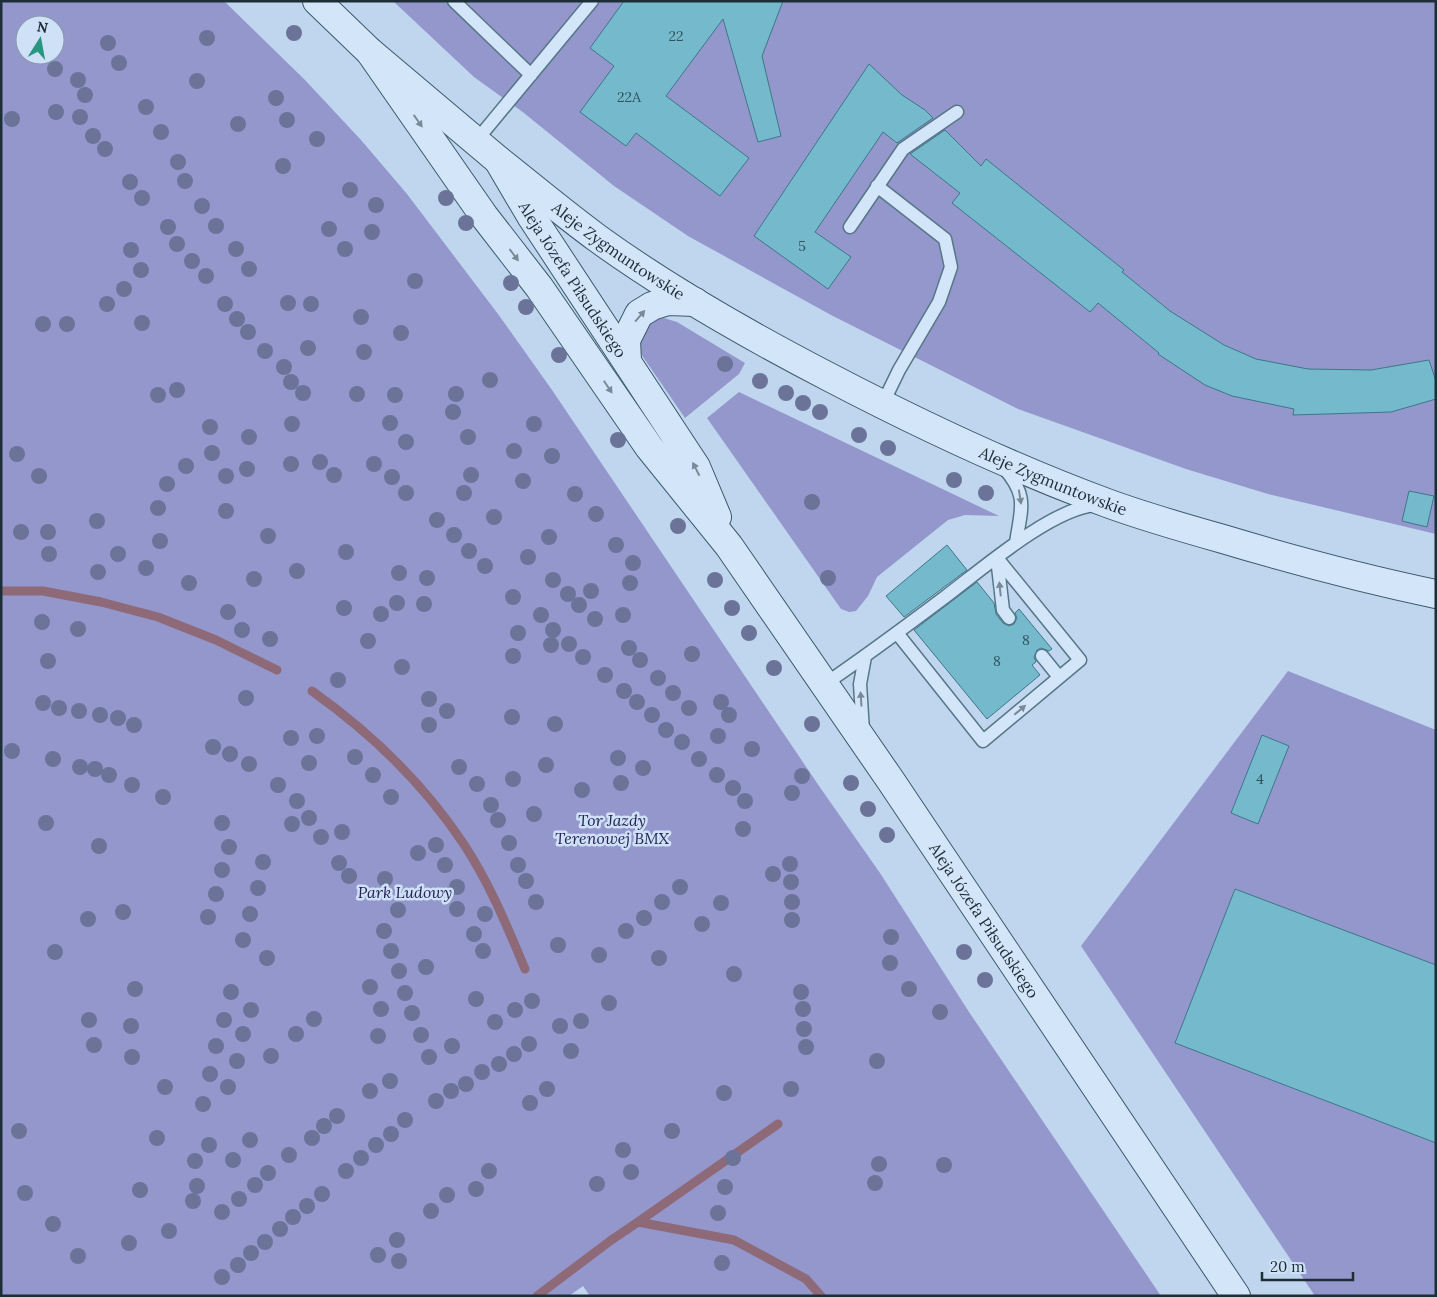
<svg xmlns="http://www.w3.org/2000/svg" width="1437" height="1297" viewBox="0 0 1437 1297" font-family="Lora,serif">
<style>
.green{fill:#9497cc;fill-rule:evenodd}
.lines{fill:none;stroke-linecap:round;stroke-linejoin:round}
.stream{stroke:#8e6a79;stroke-width:9}
.building{fill:#75b9cd;stroke:#3d7787}
.lane-casing{stroke:#577787;stroke-width:15}
.secondary-casing{stroke:#3b5a69;stroke-width:30}
.lane{stroke:#d3e5f9;stroke-width:12}
.secondary{stroke:#d3e5f9;stroke-width:28}
.tree{fill:#6b7399}
.oneway{fill:#788a98}
.labels{text-anchor:middle;stroke-width:5;stroke-linejoin:round;paint-order:stroke}
.number-label{font-size:14px;fill:#32525c}
.street-label{font-size:16px;fill:#1c2f37;stroke:#cfe1f6}
.park-label{font-size:16px;font-style:italic;fill:#262253;stroke:#cfe1f6}
</style>
<rect width="100%" height="100%" fill="#bfd6ee"/>
<path class="green" d="M1 1H224L305 80 361 140 407 194 498 314 552 390 819 786 880 873 969 1012 1161 1296H590L583 1286 569 1296H1ZM25 25H55V55H25Z
M393 1H1436V534L1268 494 1186 469 1018 409 831 315 688 236 614 186 524 113 474 77Z
M664 318 677 322 745 363 739 374 685 418 641 354 640 337 649 322Z
M739 392 999 516 965 515 948 520 877 577 868 596 856 611 849 612 841 609 707 418Z
M1288 671 1436 730V1296H1315L1081 946Z"/>
<g class="lines">
<path class="stream" d="M1 591H43L101 602 158 617 216 640 277 670
M312 691C371 733 423 783 463 843 489 882 507 926 525 969
M638 1222 778 1124
M537 1296 610 1241 638 1222 734 1240 806 1279 821 1296"/>
</g>
<path class="building" d="M624 1H783L762 56 781 136 758 142 723 19 666 96 749 158 720 196 636 133 626 146 580 112 614 66 590 48Z
M869 64 902 95 925 110 933 118 897 143 883 132 815 232 851 257 828 289 754 236Z
M945 130 981 166 986 159 1124 270 1122 272 1170 311 1224 345 1256 359 1308 369 1371 370 1429 360 1436 381V399L1391 412 1293 415 1294 409 1232 396 1205 385 1158 354 1159 353 1098 303 1090 312 952 203 960 193 910 154Z
M1409 491 1434 496 1427 527 1402 521Z
M947 545 967 570 904 617 886 596Z
M977 582 994 603 996 614 1003 623 1009 626 1014 624 1017 618 1015 613 1019 609 1052 649 1049 651 1041 648 1037 650 1034 657 1036 662 1032 665 1040 675 987 719 914 630Z
M1262 735 1289 746 1258 824 1231 813Z
M1235 889 1436 965V1143L1175 1043Z"/>
<g class="lines">
<g class="lane-casing">
<path id="lane" d="M454 1 531 75
M476 141 592 1
M877 186 945 239 951 267 939 302 899 370 882 405
M850 227 903 149 957 112
M1003 467C1029 496 1021 508 1016 543
M997 558 1003 610 1009 618
M897 633 983 741 1080 660 997 558
M1042 656 1059 677
M825 684C866 656 905 627 945 597 981 570 1052 508 1096 505
M863 731 860 684 865 657"/>
</g>
<g class="secondary-casing">
<g id="secondary">
<path id="s1" d="M317 1 370 52 498 160 531 216 696 467 717 517"/>
<path id="s2" d="M370 52 484 216 539 287 649 447 729 546 891 781 1236 1296"/>
<path id="s3" d="M498 160C531 186 563 213 597 238 670 291 750 336 831 378 921 425 1012 468 1107 503 1145 517 1184 528 1223 539 1293 560 1364 579 1436 594"/>
<path d="M627 361 626 340 639 314 652 306 668 301 695 302"/>
</g>
</g>
<use href="#lane" class="lane"/>
<use href="#secondary" class="secondary"/>
</g>
<g class="tree">
<circle cx="294" cy="33" r="8"/>
<circle cx="207" cy="38" r="8"/>
<circle cx="108" cy="43" r="8"/>
<circle cx="119" cy="63" r="8"/>
<circle cx="55" cy="69" r="8"/>
<circle cx="78" cy="80" r="8"/>
<circle cx="197" cy="81" r="8"/>
<circle cx="85" cy="95" r="8"/>
<circle cx="276" cy="98" r="8"/>
<circle cx="146" cy="107" r="8"/>
<circle cx="56" cy="112" r="8"/>
<circle cx="80" cy="117" r="8"/>
<circle cx="12" cy="119" r="8"/>
<circle cx="287" cy="120" r="8"/>
<circle cx="238" cy="124" r="8"/>
<circle cx="161" cy="132" r="8"/>
<circle cx="93" cy="136" r="8"/>
<circle cx="317" cy="139" r="8"/>
<circle cx="105" cy="149" r="8"/>
<circle cx="178" cy="162" r="8"/>
<circle cx="283" cy="166" r="8"/>
<circle cx="185" cy="181" r="8"/>
<circle cx="130" cy="182" r="8"/>
<circle cx="350" cy="190" r="8"/>
<circle cx="142" cy="198" r="8"/>
<circle cx="446" cy="198" r="8"/>
<circle cx="376" cy="205" r="8"/>
<circle cx="202" cy="206" r="8"/>
<circle cx="466" cy="223" r="8"/>
<circle cx="216" cy="226" r="8"/>
<circle cx="168" cy="227" r="8"/>
<circle cx="329" cy="229" r="8"/>
<circle cx="372" cy="232" r="8"/>
<circle cx="177" cy="244" r="8"/>
<circle cx="236" cy="249" r="8"/>
<circle cx="345" cy="249" r="8"/>
<circle cx="131" cy="250" r="8"/>
<circle cx="192" cy="261" r="8"/>
<circle cx="249" cy="269" r="8"/>
<circle cx="141" cy="270" r="8"/>
<circle cx="206" cy="276" r="8"/>
<circle cx="415" cy="281" r="8"/>
<circle cx="511" cy="283" r="8"/>
<circle cx="124" cy="289" r="8"/>
<circle cx="288" cy="303" r="8"/>
<circle cx="107" cy="304" r="8"/>
<circle cx="225" cy="304" r="8"/>
<circle cx="311" cy="304" r="8"/>
<circle cx="526" cy="307" r="8"/>
<circle cx="361" cy="317" r="8"/>
<circle cx="237" cy="319" r="8"/>
<circle cx="142" cy="323" r="8"/>
<circle cx="43" cy="324" r="8"/>
<circle cx="67" cy="324" r="8"/>
<circle cx="248" cy="332" r="8"/>
<circle cx="401" cy="333" r="8"/>
<circle cx="308" cy="348" r="8"/>
<circle cx="265" cy="351" r="8"/>
<circle cx="364" cy="352" r="8"/>
<circle cx="559" cy="355" r="8"/>
<circle cx="725" cy="364" r="8"/>
<circle cx="284" cy="367" r="8"/>
<circle cx="490" cy="380" r="8"/>
<circle cx="760" cy="381" r="8"/>
<circle cx="291" cy="382" r="8"/>
<circle cx="177" cy="390" r="8"/>
<circle cx="303" cy="393" r="8"/>
<circle cx="786" cy="393" r="8"/>
<circle cx="357" cy="394" r="8"/>
<circle cx="456" cy="394" r="8"/>
<circle cx="158" cy="395" r="8"/>
<circle cx="395" cy="395" r="8"/>
<circle cx="803" cy="403" r="8"/>
<circle cx="453" cy="412" r="8"/>
<circle cx="820" cy="412" r="8"/>
<circle cx="390" cy="423" r="8"/>
<circle cx="292" cy="424" r="8"/>
<circle cx="534" cy="424" r="8"/>
<circle cx="210" cy="427" r="8"/>
<circle cx="859" cy="435" r="8"/>
<circle cx="249" cy="437" r="8"/>
<circle cx="468" cy="437" r="8"/>
<circle cx="618" cy="440" r="8"/>
<circle cx="406" cy="442" r="8"/>
<circle cx="888" cy="448" r="8"/>
<circle cx="514" cy="451" r="8"/>
<circle cx="212" cy="453" r="8"/>
<circle cx="17" cy="454" r="8"/>
<circle cx="552" cy="456" r="8"/>
<circle cx="320" cy="462" r="8"/>
<circle cx="291" cy="464" r="8"/>
<circle cx="374" cy="464" r="8"/>
<circle cx="186" cy="466" r="8"/>
<circle cx="247" cy="469" r="8"/>
<circle cx="334" cy="475" r="8"/>
<circle cx="471" cy="475" r="8"/>
<circle cx="39" cy="476" r="8"/>
<circle cx="226" cy="476" r="8"/>
<circle cx="392" cy="477" r="8"/>
<circle cx="954" cy="480" r="8"/>
<circle cx="523" cy="481" r="8"/>
<circle cx="167" cy="484" r="8"/>
<circle cx="406" cy="493" r="8"/>
<circle cx="464" cy="493" r="8"/>
<circle cx="986" cy="493" r="8"/>
<circle cx="575" cy="494" r="8"/>
<circle cx="812" cy="502" r="8"/>
<circle cx="158" cy="508" r="8"/>
<circle cx="226" cy="511" r="8"/>
<circle cx="596" cy="514" r="8"/>
<circle cx="494" cy="517" r="8"/>
<circle cx="437" cy="520" r="8"/>
<circle cx="97" cy="521" r="8"/>
<circle cx="678" cy="526" r="8"/>
<circle cx="21" cy="532" r="8"/>
<circle cx="48" cy="532" r="8"/>
<circle cx="454" cy="535" r="8"/>
<circle cx="268" cy="536" r="8"/>
<circle cx="549" cy="537" r="8"/>
<circle cx="160" cy="541" r="8"/>
<circle cx="616" cy="545" r="8"/>
<circle cx="469" cy="551" r="8"/>
<circle cx="346" cy="552" r="8"/>
<circle cx="49" cy="554" r="8"/>
<circle cx="118" cy="554" r="8"/>
<circle cx="528" cy="557" r="8"/>
<circle cx="633" cy="563" r="8"/>
<circle cx="485" cy="566" r="8"/>
<circle cx="146" cy="568" r="8"/>
<circle cx="297" cy="571" r="8"/>
<circle cx="98" cy="572" r="8"/>
<circle cx="399" cy="573" r="8"/>
<circle cx="427" cy="578" r="8"/>
<circle cx="828" cy="578" r="8"/>
<circle cx="254" cy="579" r="8"/>
<circle cx="553" cy="580" r="8"/>
<circle cx="715" cy="580" r="8"/>
<circle cx="189" cy="583" r="8"/>
<circle cx="630" cy="583" r="8"/>
<circle cx="591" cy="591" r="8"/>
<circle cx="568" cy="594" r="8"/>
<circle cx="513" cy="597" r="8"/>
<circle cx="397" cy="603" r="8"/>
<circle cx="424" cy="604" r="8"/>
<circle cx="579" cy="605" r="8"/>
<circle cx="344" cy="608" r="8"/>
<circle cx="732" cy="608" r="8"/>
<circle cx="228" cy="612" r="8"/>
<circle cx="381" cy="614" r="8"/>
<circle cx="541" cy="615" r="8"/>
<circle cx="623" cy="615" r="8"/>
<circle cx="595" cy="619" r="8"/>
<circle cx="42" cy="622" r="8"/>
<circle cx="78" cy="629" r="8"/>
<circle cx="242" cy="630" r="8"/>
<circle cx="553" cy="630" r="8"/>
<circle cx="518" cy="633" r="8"/>
<circle cx="749" cy="633" r="8"/>
<circle cx="270" cy="639" r="8"/>
<circle cx="368" cy="641" r="8"/>
<circle cx="569" cy="644" r="8"/>
<circle cx="551" cy="645" r="8"/>
<circle cx="629" cy="648" r="8"/>
<circle cx="692" cy="654" r="8"/>
<circle cx="513" cy="656" r="8"/>
<circle cx="583" cy="657" r="8"/>
<circle cx="640" cy="660" r="8"/>
<circle cx="48" cy="661" r="8"/>
<circle cx="402" cy="667" r="8"/>
<circle cx="774" cy="668" r="8"/>
<circle cx="605" cy="675" r="8"/>
<circle cx="658" cy="678" r="8"/>
<circle cx="338" cy="680" r="8"/>
<circle cx="624" cy="691" r="8"/>
<circle cx="673" cy="693" r="8"/>
<circle cx="246" cy="698" r="8"/>
<circle cx="429" cy="699" r="8"/>
<circle cx="637" cy="702" r="8"/>
<circle cx="721" cy="702" r="8"/>
<circle cx="43" cy="703" r="8"/>
<circle cx="59" cy="708" r="8"/>
<circle cx="689" cy="708" r="8"/>
<circle cx="79" cy="711" r="8"/>
<circle cx="447" cy="711" r="8"/>
<circle cx="100" cy="715" r="8"/>
<circle cx="652" cy="715" r="8"/>
<circle cx="729" cy="715" r="8"/>
<circle cx="512" cy="717" r="8"/>
<circle cx="118" cy="718" r="8"/>
<circle cx="555" cy="724" r="8"/>
<circle cx="812" cy="724" r="8"/>
<circle cx="134" cy="725" r="8"/>
<circle cx="429" cy="725" r="8"/>
<circle cx="666" cy="730" r="8"/>
<circle cx="317" cy="736" r="8"/>
<circle cx="718" cy="736" r="8"/>
<circle cx="291" cy="738" r="8"/>
<circle cx="682" cy="742" r="8"/>
<circle cx="213" cy="747" r="8"/>
<circle cx="752" cy="749" r="8"/>
<circle cx="12" cy="751" r="8"/>
<circle cx="230" cy="754" r="8"/>
<circle cx="355" cy="757" r="8"/>
<circle cx="618" cy="758" r="8"/>
<circle cx="53" cy="759" r="8"/>
<circle cx="699" cy="759" r="8"/>
<circle cx="309" cy="763" r="8"/>
<circle cx="249" cy="764" r="8"/>
<circle cx="546" cy="765" r="8"/>
<circle cx="80" cy="767" r="8"/>
<circle cx="459" cy="767" r="8"/>
<circle cx="643" cy="768" r="8"/>
<circle cx="95" cy="769" r="8"/>
<circle cx="109" cy="775" r="8"/>
<circle cx="373" cy="775" r="8"/>
<circle cx="717" cy="775" r="8"/>
<circle cx="802" cy="776" r="8"/>
<circle cx="513" cy="779" r="8"/>
<circle cx="621" cy="783" r="8"/>
<circle cx="851" cy="783" r="8"/>
<circle cx="477" cy="784" r="8"/>
<circle cx="132" cy="785" r="8"/>
<circle cx="278" cy="785" r="8"/>
<circle cx="733" cy="788" r="8"/>
<circle cx="582" cy="790" r="8"/>
<circle cx="792" cy="793" r="8"/>
<circle cx="163" cy="797" r="8"/>
<circle cx="391" cy="797" r="8"/>
<circle cx="297" cy="801" r="8"/>
<circle cx="745" cy="801" r="8"/>
<circle cx="491" cy="805" r="8"/>
<circle cx="868" cy="809" r="8"/>
<circle cx="534" cy="814" r="8"/>
<circle cx="309" cy="818" r="8"/>
<circle cx="498" cy="820" r="8"/>
<circle cx="46" cy="823" r="8"/>
<circle cx="222" cy="823" r="8"/>
<circle cx="292" cy="824" r="8"/>
<circle cx="743" cy="829" r="8"/>
<circle cx="342" cy="832" r="8"/>
<circle cx="887" cy="835" r="8"/>
<circle cx="321" cy="837" r="8"/>
<circle cx="509" cy="843" r="8"/>
<circle cx="436" cy="845" r="8"/>
<circle cx="99" cy="846" r="8"/>
<circle cx="229" cy="847" r="8"/>
<circle cx="418" cy="853" r="8"/>
<circle cx="263" cy="862" r="8"/>
<circle cx="339" cy="863" r="8"/>
<circle cx="790" cy="864" r="8"/>
<circle cx="445" cy="865" r="8"/>
<circle cx="518" cy="865" r="8"/>
<circle cx="222" cy="870" r="8"/>
<circle cx="773" cy="874" r="8"/>
<circle cx="349" cy="876" r="8"/>
<circle cx="385" cy="879" r="8"/>
<circle cx="526" cy="881" r="8"/>
<circle cx="791" cy="882" r="8"/>
<circle cx="457" cy="887" r="8"/>
<circle cx="680" cy="887" r="8"/>
<circle cx="258" cy="888" r="8"/>
<circle cx="216" cy="894" r="8"/>
<circle cx="536" cy="902" r="8"/>
<circle cx="662" cy="902" r="8"/>
<circle cx="792" cy="902" r="8"/>
<circle cx="721" cy="903" r="8"/>
<circle cx="457" cy="909" r="8"/>
<circle cx="398" cy="910" r="8"/>
<circle cx="123" cy="912" r="8"/>
<circle cx="250" cy="914" r="8"/>
<circle cx="485" cy="914" r="8"/>
<circle cx="208" cy="917" r="8"/>
<circle cx="644" cy="918" r="8"/>
<circle cx="88" cy="919" r="8"/>
<circle cx="792" cy="920" r="8"/>
<circle cx="702" cy="924" r="8"/>
<circle cx="384" cy="931" r="8"/>
<circle cx="626" cy="931" r="8"/>
<circle cx="474" cy="934" r="8"/>
<circle cx="891" cy="937" r="8"/>
<circle cx="243" cy="940" r="8"/>
<circle cx="558" cy="945" r="8"/>
<circle cx="391" cy="951" r="8"/>
<circle cx="483" cy="951" r="8"/>
<circle cx="55" cy="952" r="8"/>
<circle cx="964" cy="952" r="8"/>
<circle cx="599" cy="955" r="8"/>
<circle cx="267" cy="958" r="8"/>
<circle cx="659" cy="958" r="8"/>
<circle cx="890" cy="963" r="8"/>
<circle cx="426" cy="967" r="8"/>
<circle cx="399" cy="971" r="8"/>
<circle cx="734" cy="974" r="8"/>
<circle cx="985" cy="980" r="8"/>
<circle cx="370" cy="987" r="8"/>
<circle cx="135" cy="989" r="8"/>
<circle cx="909" cy="989" r="8"/>
<circle cx="231" cy="992" r="8"/>
<circle cx="801" cy="992" r="8"/>
<circle cx="405" cy="993" r="8"/>
<circle cx="476" cy="999" r="8"/>
<circle cx="532" cy="1001" r="8"/>
<circle cx="609" cy="1003" r="8"/>
<circle cx="381" cy="1009" r="8"/>
<circle cx="803" cy="1009" r="8"/>
<circle cx="251" cy="1010" r="8"/>
<circle cx="515" cy="1010" r="8"/>
<circle cx="940" cy="1012" r="8"/>
<circle cx="412" cy="1013" r="8"/>
<circle cx="314" cy="1019" r="8"/>
<circle cx="89" cy="1020" r="8"/>
<circle cx="224" cy="1020" r="8"/>
<circle cx="581" cy="1021" r="8"/>
<circle cx="495" cy="1022" r="8"/>
<circle cx="131" cy="1026" r="8"/>
<circle cx="560" cy="1026" r="8"/>
<circle cx="804" cy="1029" r="8"/>
<circle cx="243" cy="1034" r="8"/>
<circle cx="296" cy="1034" r="8"/>
<circle cx="421" cy="1035" r="8"/>
<circle cx="378" cy="1036" r="8"/>
<circle cx="529" cy="1044" r="8"/>
<circle cx="94" cy="1045" r="8"/>
<circle cx="216" cy="1046" r="8"/>
<circle cx="452" cy="1046" r="8"/>
<circle cx="806" cy="1047" r="8"/>
<circle cx="571" cy="1051" r="8"/>
<circle cx="514" cy="1054" r="8"/>
<circle cx="271" cy="1056" r="8"/>
<circle cx="132" cy="1057" r="8"/>
<circle cx="429" cy="1057" r="8"/>
<circle cx="237" cy="1061" r="8"/>
<circle cx="877" cy="1061" r="8"/>
<circle cx="499" cy="1064" r="8"/>
<circle cx="482" cy="1072" r="8"/>
<circle cx="210" cy="1074" r="8"/>
<circle cx="390" cy="1081" r="8"/>
<circle cx="466" cy="1084" r="8"/>
<circle cx="165" cy="1087" r="8"/>
<circle cx="228" cy="1087" r="8"/>
<circle cx="547" cy="1089" r="8"/>
<circle cx="791" cy="1089" r="8"/>
<circle cx="370" cy="1091" r="8"/>
<circle cx="451" cy="1091" r="8"/>
<circle cx="724" cy="1093" r="8"/>
<circle cx="436" cy="1101" r="8"/>
<circle cx="530" cy="1103" r="8"/>
<circle cx="203" cy="1104" r="8"/>
<circle cx="337" cy="1116" r="8"/>
<circle cx="405" cy="1120" r="8"/>
<circle cx="324" cy="1126" r="8"/>
<circle cx="19" cy="1131" r="8"/>
<circle cx="672" cy="1131" r="8"/>
<circle cx="391" cy="1134" r="8"/>
<circle cx="157" cy="1138" r="8"/>
<circle cx="312" cy="1138" r="8"/>
<circle cx="250" cy="1140" r="8"/>
<circle cx="209" cy="1145" r="8"/>
<circle cx="376" cy="1145" r="8"/>
<circle cx="623" cy="1150" r="8"/>
<circle cx="289" cy="1155" r="8"/>
<circle cx="361" cy="1158" r="8"/>
<circle cx="733" cy="1158" r="8"/>
<circle cx="233" cy="1160" r="8"/>
<circle cx="195" cy="1161" r="8"/>
<circle cx="879" cy="1164" r="8"/>
<circle cx="944" cy="1165" r="8"/>
<circle cx="346" cy="1171" r="8"/>
<circle cx="489" cy="1171" r="8"/>
<circle cx="631" cy="1172" r="8"/>
<circle cx="268" cy="1173" r="8"/>
<circle cx="875" cy="1183" r="8"/>
<circle cx="597" cy="1184" r="8"/>
<circle cx="255" cy="1185" r="8"/>
<circle cx="197" cy="1186" r="8"/>
<circle cx="725" cy="1187" r="8"/>
<circle cx="476" cy="1189" r="8"/>
<circle cx="140" cy="1190" r="8"/>
<circle cx="25" cy="1193" r="8"/>
<circle cx="322" cy="1194" r="8"/>
<circle cx="447" cy="1195" r="8"/>
<circle cx="239" cy="1199" r="8"/>
<circle cx="193" cy="1201" r="8"/>
<circle cx="307" cy="1206" r="8"/>
<circle cx="431" cy="1211" r="8"/>
<circle cx="222" cy="1212" r="8"/>
<circle cx="718" cy="1213" r="8"/>
<circle cx="293" cy="1217" r="8"/>
<circle cx="53" cy="1224" r="8"/>
<circle cx="280" cy="1229" r="8"/>
<circle cx="169" cy="1231" r="8"/>
<circle cx="397" cy="1240" r="8"/>
<circle cx="265" cy="1242" r="8"/>
<circle cx="129" cy="1243" r="8"/>
<circle cx="251" cy="1253" r="8"/>
<circle cx="378" cy="1255" r="8"/>
<circle cx="78" cy="1256" r="8"/>
<circle cx="399" cy="1261" r="8"/>
<circle cx="722" cy="1263" r="8"/>
<circle cx="238" cy="1265" r="8"/>
<circle cx="222" cy="1277" r="8"/>
</g>
<defs><path id="oneway-solid" d="M-6-.8H1V-3.2L6.5 0L1 3.2V.8H-6Z" transform="scale(1.25)"/></defs>
<g class="oneway">
<use href="#oneway-solid" transform="translate(418 121) rotate(55)"/>
<use href="#oneway-solid" transform="translate(514 255) rotate(53)"/>
<use href="#oneway-solid" transform="translate(640 316) rotate(-49)"/>
<use href="#oneway-solid" transform="translate(608 387) rotate(56)"/>
<use href="#oneway-solid" transform="translate(696 469) rotate(-117)"/>
<use href="#oneway-solid" transform="translate(1020 497) rotate(81)"/>
<use href="#oneway-solid" transform="translate(1000 589) rotate(-96)"/>
<use href="#oneway-solid" transform="translate(861 699) rotate(-94)"/>
<use href="#oneway-solid" transform="translate(1020 710) rotate(-40)"/>
</g>
<g class="labels">
<g class="number-label">
<text x="676" y="41">22</text>
<text x="629" y="102">22A</text>
<text x="802" y="251">5</text>
<text x="1026" y="645">8</text>
<text x="997" y="666">8</text>
<text x="1260" y="784">4</text>
</g>
<g class="street-label">
<text dy="6" stroke="none"><textPath href="#s3" startOffset="151">Aleje Zygmuntowskie</textPath></text>
<text dy="6" stroke="none"><textPath href="#s1" startOffset="382">Aleja Józefa Piłsudskiego</textPath></text>
<text dy="6" stroke="none"><textPath href="#s3" startOffset="644">Aleje Zygmuntowskie</textPath></text>
<text dy="6" stroke="none"><textPath href="#s2" startOffset="1064">Aleja Józefa Piłsudskiego</textPath></text>
</g>
<g class="park-label">
<text x="612" y="826">Tor Jazdy<tspan x="612" dy="18">Terenowej BMX</tspan></text>
<text x="405" y="898">Park Ludowy</text>
</g>
</g>
<rect width="1437" height="1297" fill="none" stroke="#1c2f37" stroke-width="5"/>
<g transform="translate(40 40) rotate(11)"><circle r="24" fill="#cfe1f6" stroke="#879aaa"/>
<path d="M0-4L9 19L0 12L-9 19Z" fill="#279781"/>
<text y="-8" font-size="14" font-weight="bold" text-anchor="middle" fill="#1c2f37">N</text>
</g>
<path d="M1262 1272v8h91v-8" fill="none" stroke="#1c2f37" stroke-width="2.5"/>
<text x="1270" y="1272" font-size="15" fill="#1c2f37" stroke="#cfe1f6" stroke-width="4" paint-order="stroke">20 m</text>
</svg>
